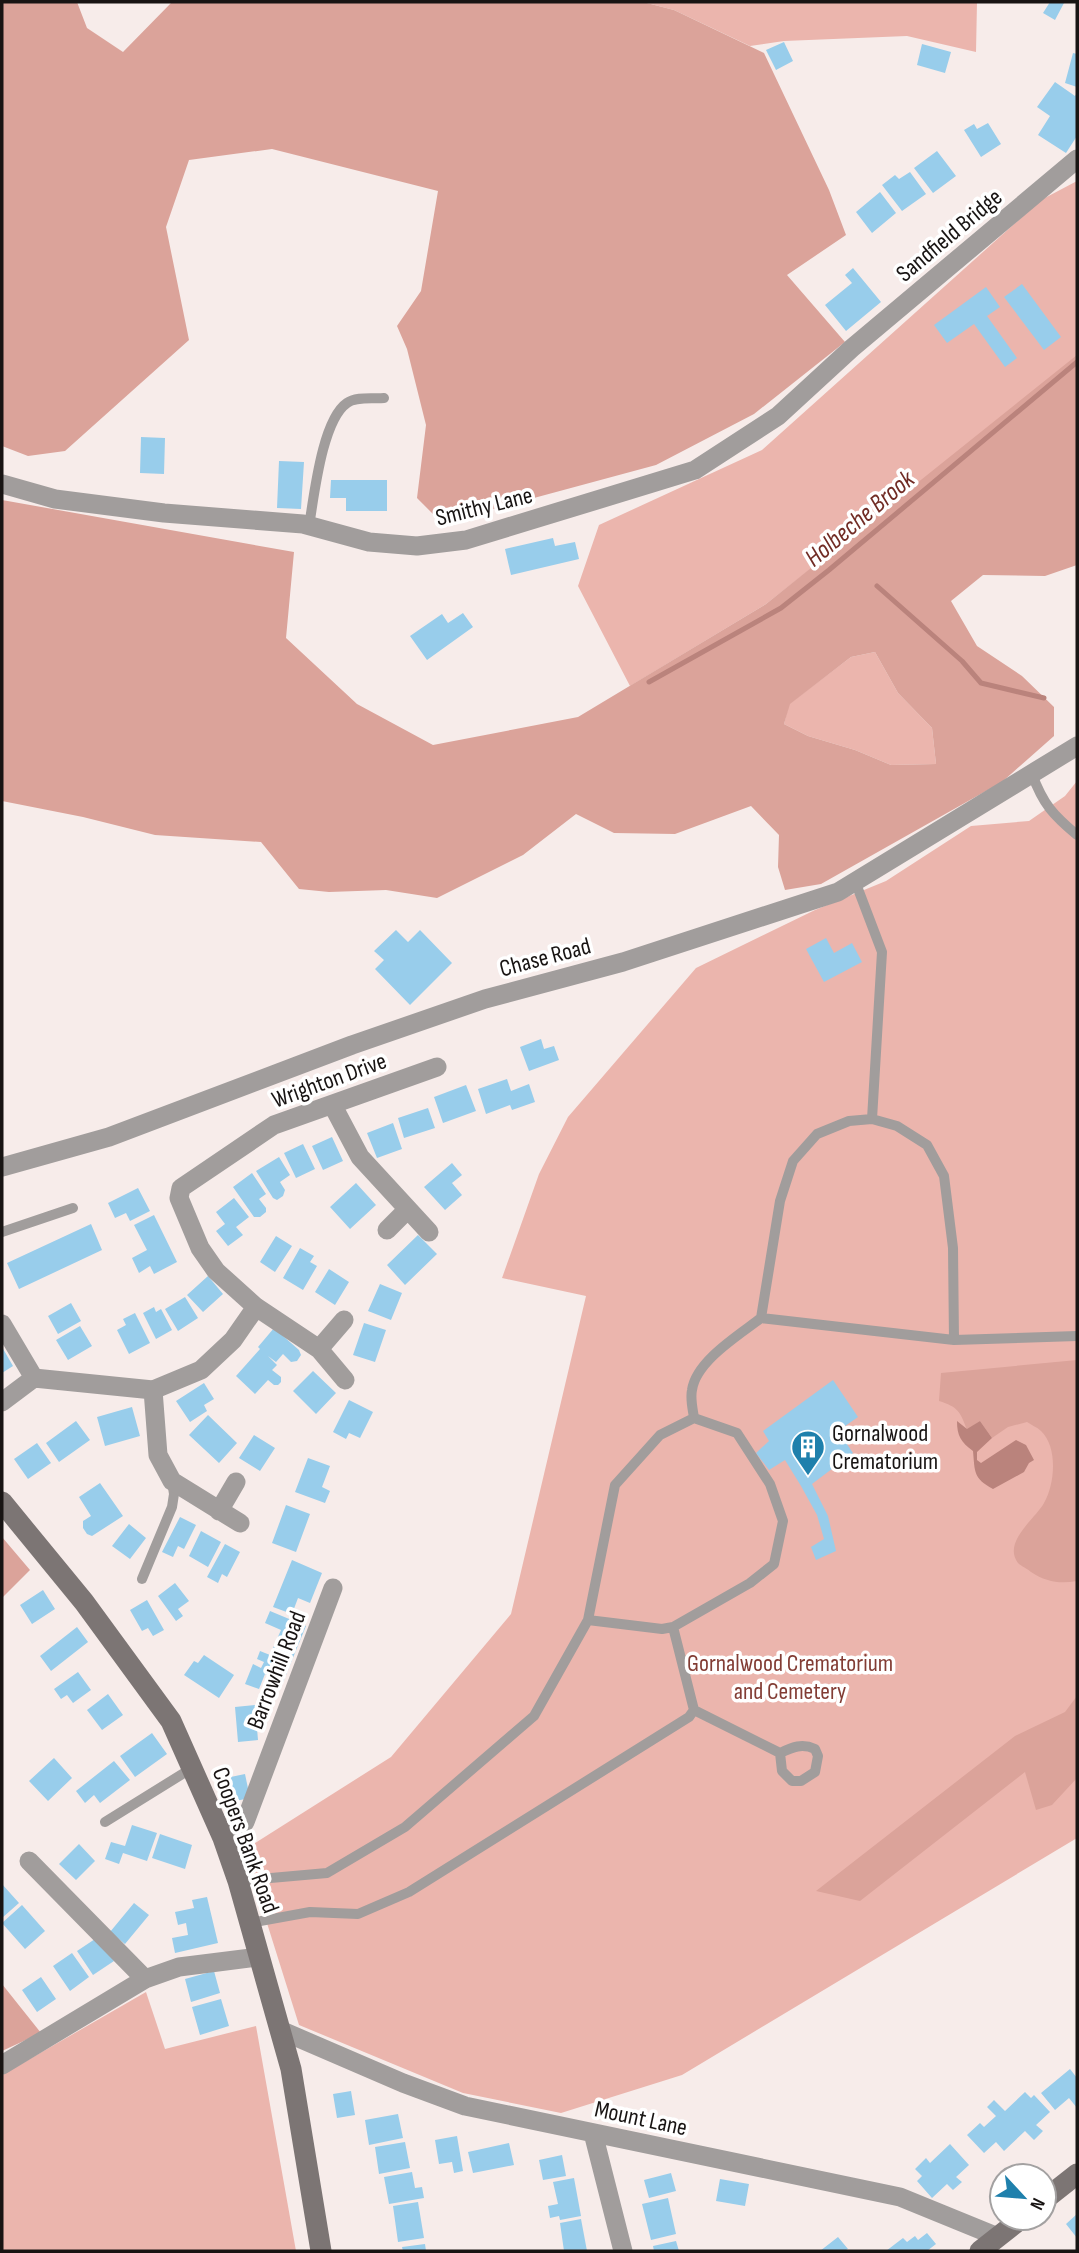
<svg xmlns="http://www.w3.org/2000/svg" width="1079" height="2253" viewBox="0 0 1079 2253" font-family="'Sofia Sans Condensed',sans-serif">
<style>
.green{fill:#ebb5ad}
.forest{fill:#dba39a;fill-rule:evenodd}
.water{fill:#ba837c}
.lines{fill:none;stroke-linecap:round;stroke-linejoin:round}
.stream{stroke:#ba837c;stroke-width:5}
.building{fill:#98cdeb}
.lane{stroke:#a19d9c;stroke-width:10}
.street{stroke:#a19d9c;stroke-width:19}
.secondary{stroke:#7c7574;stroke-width:21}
.labels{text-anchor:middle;stroke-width:7;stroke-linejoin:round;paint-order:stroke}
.street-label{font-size:24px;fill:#181413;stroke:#fff}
.poi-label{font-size:24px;fill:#181413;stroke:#fff;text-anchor:start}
.park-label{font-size:24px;fill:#823c34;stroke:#fff}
.water-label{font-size:26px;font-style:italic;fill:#712c25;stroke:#fff}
</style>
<rect width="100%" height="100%" fill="#f7ecea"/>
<path class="green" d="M643 2H977L976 52 907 36 784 41 750 46 674 10Z
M1077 181V360L766 604 630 686 578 586 599 525 762 450 1041 200Z
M875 652 898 693 932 728 936 764 891 765 855 750 808 736 784 724 789 704 851 657Z
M1077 781V1838L682 2075 561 2113 463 2093 299 2025 244 1850 391 1757 511 1614 586 1296 502 1278 539 1174 568 1117 696 968 815 910 886 881 971 826 1029 821 1065 796Z
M146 1992 165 2049 256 2026 296 2251H2V2075Z"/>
<path class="forest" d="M2 2H77L87 28 123 52 172 2H643L674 10 764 53 829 190 846 235 787 275 845 342 754 414 656 465 442 523 417 498 426 425 407 349 397 326 421 291 438 191 272 149 189 160 166 227 189 340 65 451 28 456 2 446Z
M1077 355V565L1045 576 983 575 951 601 977 646 1022 676 1054 707V736L1002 782 821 884 785 890 778 867 779 835 751 806 675 834 614 833 576 814 523 855 437 898 386 890 329 892 299 889 261 842 155 835 83 817 2 801V500L294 552 286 638 357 704 433 745 578 717 766 604ZM875 652 898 693 932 728 936 764 891 765 855 750 808 736 784 724 790 704 851 657Z
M1077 1360V1581C1060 1584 1046 1582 1031 1572 1028 1569 1021 1566 1018 1563 1002 1542 1036 1518 1044 1503 1055 1484 1058 1447 1041 1431 1037 1427 1031 1425 1027 1422L1008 1427 992 1438 980 1421 967 1430C960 1411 958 1407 939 1401L941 1373Z
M2 1537 30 1570 2 1598Z
M1077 1696V1778L1052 1805 1036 1810 1025 1772 860 1901 816 1891 1015 1736 1065 1712Z
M2 1984 41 2033 2 2051Z"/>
<path class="water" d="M957 1421 967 1429 980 1421 992 1438 977 1452V1460L981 1463 1016 1440 1026 1445 1034 1460 1029 1463 1024 1472 993 1489C973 1478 975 1472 973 1451 961 1442 957 1436 957 1421Z"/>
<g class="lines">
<path class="stream" d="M877 586 962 661 981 683 1044 698
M649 682 781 608 829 570 1077 362"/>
</g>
<path class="building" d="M1050 2 1064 3 1055 20 1043 13Z
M784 42 793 61 776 70 766 50Z
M922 44 951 52 945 73 917 65Z
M1073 53 1077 54V87L1065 83Z
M1055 82 1075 96 1077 93V136L1066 153 1038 135 1050 116 1037 107Z
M988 123 1001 144 981 157 964 130 974 124 977 129Z
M937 151 956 176 933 193 914 168Z
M910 172 926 194 902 211 882 185 895 175 899 179Z
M880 192 896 213 872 233 856 212Z
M853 268 881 302 846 331 825 305 852 283 845 275Z
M1022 284 1061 337 1044 350 1004 297Z
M986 287 1000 307 987 316 1017 358 1005 367 974 324 947 343 934 325Z
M141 437 165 438 164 474 140 473Z
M279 461 304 462 301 509 277 508Z
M331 480H387V511H346V498H330Z
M553 538 555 546 575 542 579 559 511 575 505 549Z
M463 613 473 627 427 660 410 636 442 614 448 623Z
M396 930 408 942 420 930 452 963 410 1005 375 969 384 960 374 951Z
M826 938 834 953 852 943 862 962 824 982 806 949Z
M541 1039 544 1049 554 1046 559 1060 529 1071 520 1047Z
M507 1079 511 1091 529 1084 535 1102 512 1110 510 1105 486 1114 478 1089Z
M466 1085 476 1111 443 1123 434 1097Z
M428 1108 435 1128 404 1138 398 1118Z
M393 1123 402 1149 377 1158 367 1133Z
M332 1137 343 1161 323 1170 312 1146Z
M303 1144 315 1169 296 1178 284 1153Z
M279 1157 290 1175 280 1182 285 1190 283 1196 277 1200 273 1198 256 1171Z
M452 1163 462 1175 452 1183 462 1195 445 1210 424 1187Z
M252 1173 266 1194 259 1199 266 1208V1212L260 1217H254L233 1187Z
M356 1183 376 1205 350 1229 330 1207Z
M138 1188 150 1211 130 1221 126 1213 115 1218 108 1203Z
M234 1198 249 1217 236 1227 243 1235 228 1246 216 1231 225 1224 216 1212Z
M154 1215 177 1262 154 1274 150 1266 139 1273 132 1258 147 1250 134 1225Z
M91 1224 102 1250 19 1289 7 1263Z
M418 1235 437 1254 405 1285 387 1265Z
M276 1236 292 1246 275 1272 260 1262Z
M300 1248 314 1256 310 1262 317 1266 303 1290 283 1278Z
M329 1269 349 1282 335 1305 315 1292Z
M208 1276 223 1294 203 1312 187 1295Z
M380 1284 402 1293 391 1320 368 1311Z
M185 1297 198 1318 178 1331 165 1309Z
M71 1303 81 1321 58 1334 48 1316Z
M154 1307 156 1312 161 1309 172 1330 156 1339 143 1313Z
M135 1313 150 1343 129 1354 117 1330 126 1325 123 1319Z
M364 1323 386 1330 375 1362 353 1355Z
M80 1326 92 1346 68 1360 56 1340Z
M274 1328 299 1350 301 1355 297 1361 291 1362 283 1354 276 1362 268 1356 277 1365 272 1370 281 1377V1382L278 1385H274L268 1380 255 1394 236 1376 260 1349 258 1347Z
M2 1347 13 1366 2 1373Z
M313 1371 336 1393 316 1414 293 1391Z
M833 1380 858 1417 838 1431 853 1453 812 1484 828 1516 836 1551 816 1560 811 1547 824 1539 817 1515 801 1486 785 1460 769 1470 756 1453 769 1441 763 1431Z
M204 1383 214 1399 204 1405 207 1411 190 1422 176 1401Z
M349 1400 373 1412 360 1438 349 1433 346 1439 333 1432Z
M132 1407 140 1436 105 1446 97 1417Z
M208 1415 237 1443 219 1463 189 1435Z
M76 1421 90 1440 59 1462 46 1443Z
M254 1435 275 1448 260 1471 239 1458Z
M37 1443 51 1463 28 1479 14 1459Z
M308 1458 330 1466 322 1487 330 1491 325 1503 295 1492Z
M100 1483 123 1516 92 1536 87 1534 83 1528V1521L91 1516 79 1497Z
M286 1505 310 1514 296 1552 272 1543Z
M180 1517 196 1525 184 1549 178 1546 173 1557 162 1552Z
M129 1524 146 1538 130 1559 112 1546Z
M201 1531 221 1542 208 1567 189 1556Z
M225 1544 240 1552 227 1577 222 1574 218 1583 207 1577Z
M292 1560 322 1573 310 1603 298 1598 292 1614 273 1607Z
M175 1583 189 1601 178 1609 183 1616 176 1621 158 1596Z
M43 1590 55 1609 32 1624 20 1605Z
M147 1600 164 1630 153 1636 148 1628 142 1631 130 1610Z
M270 1611 306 1626 283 1682 265 1674 259 1689 245 1684 253 1664 261 1668 264 1662 257 1659 260 1651 270 1655 281 1630 265 1623Z
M77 1627 88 1642 51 1671 40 1656Z
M204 1655 234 1675 219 1698 184 1675 194 1661 198 1663Z
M78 1672 91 1690 73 1703 67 1695 61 1699 54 1689Z
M108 1694 123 1715 102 1730 87 1710Z
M255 1705 258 1740 238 1742 235 1707Z
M152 1733 167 1754 135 1777 120 1756Z
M54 1758 72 1778 48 1801 29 1781Z
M114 1761 130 1780 100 1803 94 1795 85 1803 76 1791Z
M245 1774 250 1798 226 1803 221 1779Z
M132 1825 157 1833 147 1861 123 1853 119 1864 105 1859 111 1842 125 1846Z
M160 1834 192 1845 185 1869 152 1858Z
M79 1844 95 1861 76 1880 59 1864Z
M2 1884 19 1903 2 1918Z
M207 1897 218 1943 175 1953 172 1938 188 1935 186 1923 178 1925 175 1912 194 1908 192 1900Z
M134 1903 149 1915 125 1944 110 1932Z
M22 1905 45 1931 25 1949 2 1923Z
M98 1937 114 1961 93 1975 77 1951Z
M72 1953 89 1977 70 1991 53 1966Z
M214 1971 220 1993 191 2002 185 1979Z
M41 1977 56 1999 37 2012 22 1990Z
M221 1999 229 2026 200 2035 192 2007Z
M1070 2069 1077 2078V2108L1069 2098 1055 2110 1041 2093Z
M351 2091 355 2115 337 2118 333 2094Z
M1025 2092 1031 2098 1034 2095 1050 2112 1036 2125 1043 2131 1034 2140 1025 2131 1004 2151 996 2142 984 2153 967 2135 980 2123 984 2127 996 2116 987 2107 994 2100 1005 2111Z
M398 2114 403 2138 369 2145 365 2120Z
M457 2136 463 2171 454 2173 452 2162 439 2164 435 2140Z
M405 2142 410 2168 379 2174 375 2147Z
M509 2143 514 2165 473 2173 468 2152Z
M950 2144 969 2165 956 2177 962 2182 953 2190 947 2184 932 2198 917 2181 922 2176 915 2169 926 2158 930 2163Z
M562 2155 566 2176 543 2180 539 2160Z
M412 2172 415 2188 422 2187 424 2198 389 2204 384 2177Z
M671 2173 676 2191 649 2198 644 2180Z
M574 2178 581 2216 560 2220 559 2216 550 2218 548 2206 558 2204 553 2182Z
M720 2179 749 2184 745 2206 716 2201Z
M668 2198 676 2234 651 2240 642 2204Z
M418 2202 424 2238 398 2242 393 2206Z
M1077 2214V2238L1066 2224Z
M581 2219 587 2251H564L560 2223Z
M927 2233 936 2244 927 2251H886L903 2238 907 2242 915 2236 918 2240Z
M838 2237 848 2249 844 2251H820Z
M676 2241 679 2251H654L653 2246Z
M425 2244 426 2251H403L402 2247Z"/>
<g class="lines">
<path class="lane" d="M309 526C314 497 322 420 347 403 356 396 373 399 384 398
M1032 774C1043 804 1053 815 1077 835
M855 881 882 952 872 1119
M2 1232 73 1208
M954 1340 1077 1336
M694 1418C693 1410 690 1399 692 1390 696 1361 739 1335 761 1318L780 1201 793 1161 817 1134 849 1121 872 1119 897 1126 927 1145 944 1176 953 1248 954 1340 761 1318
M142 1579 172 1507 174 1494 172 1481
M673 1627 694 1710 780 1753C793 1747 802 1743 815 1749L818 1756 815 1772 801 1781H792L782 1771 780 1753
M105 1822 192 1768
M238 1881 327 1873 405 1827 534 1716 588 1620 615 1485 660 1435 694 1418 737 1433 770 1484 783 1521 774 1564 750 1583 673 1627 662 1629 588 1620
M250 1923 310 1912 358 1914 409 1892 689 1717 694 1710"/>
<path class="street" d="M2 484 55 499 164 513 303 524 369 542 417 546 466 540 695 470 778 416 852 348 1077 159
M333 1106 360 1157 429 1232
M2 1167 109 1137 352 1045 485 999 623 962 838 892 1077 746
M387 1230 408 1209
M2 1324 34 1378
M319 1349 344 1320
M345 1380 319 1349 256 1307 216 1271 200 1248 179 1198 181 1188 274 1125 437 1067
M153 1390 158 1455 172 1481 240 1523
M2 1402 34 1378 153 1390 201 1370 233 1340 256 1307
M219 1511 236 1482
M223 1838 245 1822 333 1588
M29 1861 145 1979
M280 2030 403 2083 465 2106 900 2197 998 2237
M2 2065 145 1979 179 1967 258 1957
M593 2133 623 2251"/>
<path class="secondary" d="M2 1502 84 1602 171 1721 223 1838 238 1881 291 2069 321 2251
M1044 2200 1077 2174
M980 2251 1022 2218"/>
</g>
<defs>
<g id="building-pin" transform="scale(1.75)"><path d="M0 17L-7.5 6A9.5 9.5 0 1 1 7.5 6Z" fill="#1f80ac" stroke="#fff"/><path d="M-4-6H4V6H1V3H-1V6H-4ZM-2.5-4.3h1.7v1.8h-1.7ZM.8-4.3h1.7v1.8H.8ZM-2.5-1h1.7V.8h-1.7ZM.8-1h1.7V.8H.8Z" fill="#fff"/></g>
</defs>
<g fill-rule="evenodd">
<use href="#building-pin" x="808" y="1447"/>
</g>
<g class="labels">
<g class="street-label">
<text transform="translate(949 235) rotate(-40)" y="8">Sandfield Bridge</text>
<text transform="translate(484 506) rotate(-14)" y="8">Smithy Lane</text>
<text transform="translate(545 957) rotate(-15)" y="8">Chase Road</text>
<text transform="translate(329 1080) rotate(-20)" y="8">Wrighton Drive</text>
<text transform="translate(276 1670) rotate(-69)" y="8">Barrowhill Road</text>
<text transform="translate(246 1840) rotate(70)" y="8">Coopers Bank Road</text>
<text transform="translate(641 2118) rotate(12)" y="8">Mount Lane</text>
</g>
<g class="poi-label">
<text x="832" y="1441">Gornalwood<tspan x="832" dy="28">Crematorium</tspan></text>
</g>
<g class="park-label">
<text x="790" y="1671">Gornalwood Crematorium<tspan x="790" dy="28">and Cemetery</tspan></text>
</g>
<g class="water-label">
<text transform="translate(859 518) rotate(-40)" y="9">Holbeche Brook</text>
</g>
</g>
<rect width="1079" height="2253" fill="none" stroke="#181413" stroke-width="7"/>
<g transform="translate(1023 2197) rotate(116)"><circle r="33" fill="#ffffff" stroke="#a3a1a1" stroke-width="2"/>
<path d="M0-5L12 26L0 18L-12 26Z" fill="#1f80ac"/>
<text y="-10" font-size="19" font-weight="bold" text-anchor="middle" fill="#181413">N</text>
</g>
</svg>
